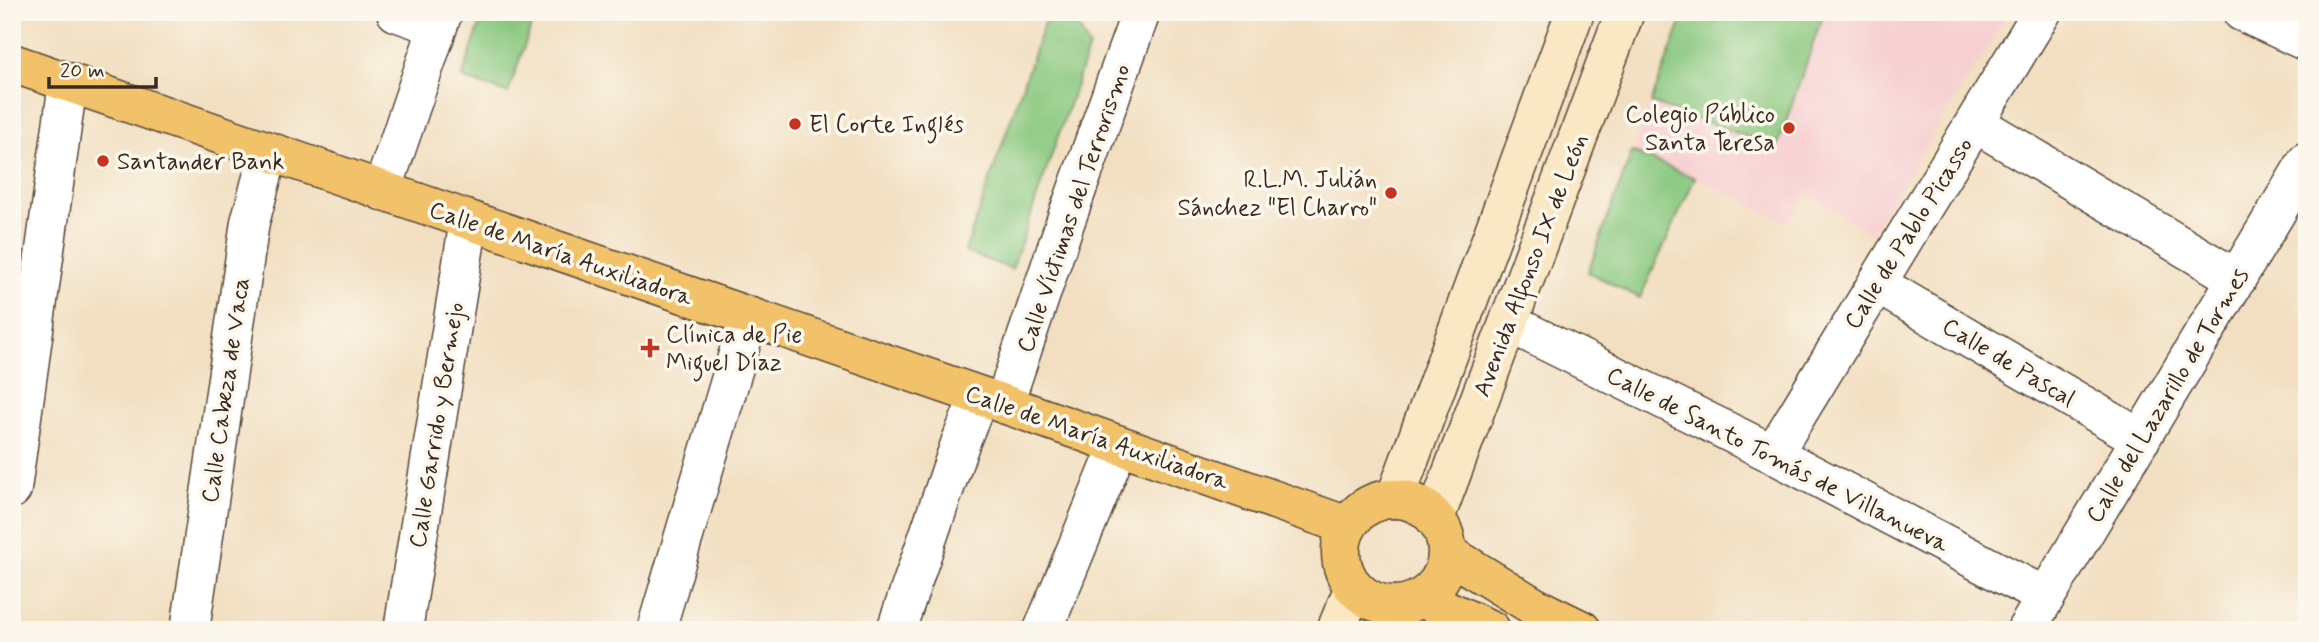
<svg xmlns="http://www.w3.org/2000/svg" width="2319" height="642" viewBox="0 0 2319 642" font-family="Mynerve,sans-serif">
<style>
.built{fill:#f7cfd0}
.green{fill:#89c87f;stroke:#62794e;stroke-width:2}
.lines{fill:none;stroke-linecap:round;stroke-linejoin:round}
.street-casing{stroke:#564536;stroke-width:41}
.secondary-casing{stroke:#564536;stroke-width:41}
.primary-casing{stroke:#564536;stroke-width:41}
.street{stroke:#fff;stroke-width:38}
.secondary{stroke:#fae7c3;stroke-width:38}
.primary{stroke:#f2c26a;stroke-width:38}
.poi-dot{fill:#c8321e;stroke:#fbf7ec;stroke-width:2.5}
.labels{text-anchor:middle;stroke-width:7;stroke-linejoin:round;paint-order:stroke}
.poi-label{font-size:24px;fill:#3b2a1e;stroke:#fbf7ec;text-anchor:start}
.street-label{font-size:24px;fill:#3b2a1e;stroke:#fbf7ec}
</style>
<rect width="100%" height="100%" fill="#fbf7ec"/>
<filter id="ink" filterUnits="userSpaceOnUse"><feTurbulence type="fractalNoise" baseFrequency=".0143" numOctaves="2"/><feDisplacementMap in="SourceGraphic" scale="14" xChannelSelector="R" yChannelSelector="G"/><feConvolveMatrix kernelMatrix="1 2 1 2 8 2 1 2 1" color-interpolation-filters="sRGB"/></filter>
<filter id="wash" filterUnits="userSpaceOnUse"><feTurbulence type="fractalNoise" baseFrequency=".00686" numOctaves="4" result="noise"/><feDisplacementMap in="SourceGraphic" scale="28" xChannelSelector="R" yChannelSelector="G"/><feGaussianBlur stdDeviation="1.57" result="paint"/><feColorMatrix in="noise" values="0 0 0 0 0 0 0 0 0 0 0 0 0 0 0 0 0 1.4 0 .05"/><feComposite in="paint" operator="in"/></filter>
<g filter="url(#wash)">
<rect width="100%" height="100%" fill="#f2dfc1"/>
<path class="built" d="M1685 12H2009L1871 234 1807 193 1788 224 1720 189 1632 152Z"/>
<path class="green" d="M484 12H536L508 93 462 78Z
M1048 12H1071L1089 47 1012 269 965 252Z
M1685 12H1824L1777 147 1651 103Z
M1632 152 1695 178 1640 298 1588 272Z"/>
</g>
<g filter="url(#ink)">
<g class="lines">
<g class="street-casing">
<path id="street" d="M396 12 438 27
M2242 12 2307 42
M1975 123 2237 279
M382 191 443 12
M1877 284 2141 439
M1509 323 1773 454 2046 597
M1004 404 1066 220 1141 12
M1773 454 2042 12
M12 489 68 83
M190 630 250 222 269 152
M403 630 469 220
M656 630 749 317
M896 630 961 441 979 396
M1043 630 1119 445
M2026 630 2307 161"/>
</g>
<g class="secondary-casing">
<path id="secondary" d="M1395 499 1575 12
M1435 518 1625 12
M1336 630 1354 587
M1391 630 1402 605"/>
</g>
<g class="primary-casing">
<path id="primary" d="M12 63 1004 404 1348 526
M1341 552a53 53 0 1 1 106 0a53 53 0 1 1-106 0Z
M1447 553 1535 607 1582 630
M1421 598 1491 630"/>
</g>
<use href="#street" class="street"/>
<use href="#secondary" class="secondary"/>
<use href="#primary" class="primary"/>
</g>
</g>
<g class="poi-dot">
<circle cx="795" cy="124" r="7"/>
<circle cx="1789" cy="128" r="7"/>
<circle cx="103" cy="161" r="7"/>
<circle cx="1391" cy="193" r="7"/>
<path d="M646.5 337.5h7v7h7v7h-7v7h-7v-7h-7v-7h7z"/>
</g>
<g class="labels">
<g class="poi-label">
<text x="1775" y="122" text-anchor="end">Colegio Público<tspan x="1775" dy="28">Santa Teresa</tspan></text>
<text x="809" y="132">El Corte Inglés</text>
<text x="117" y="169">Santander Bank</text>
<text x="1377" y="187" text-anchor="end">R.L.M. Julián<tspan x="1377" dy="28">Sánchez "El Charro"</tspan></text>
<text x="666" y="342">Clínica de Pie<tspan x="666" dy="28">Miguel Díaz</tspan></text>
</g>
<g class="street-label">
<text transform="translate(1073 208) rotate(-71)" y="8">Calle Víctimas del Terrorismo</text>
<text transform="translate(1908 233) rotate(-58)" y="8">Calle de Pablo Picasso</text>
<text transform="translate(561 253) rotate(19)" y="8">Calle de María Auxiliadora</text>
<text transform="translate(1530 265) rotate(-69)" y="8">Avenida Alfonso IX de León</text>
<text transform="translate(2009 362) rotate(31)" y="8">Calle de Pascal</text>
<text transform="translate(225 390) rotate(-82)" y="8">Calle Cabeza de Vaca</text>
<text transform="translate(2167 395) rotate(-59)" y="8">Calle del Lazarillo de Tormes</text>
<text transform="translate(436 425) rotate(-81)" y="8">Calle Garrido y Bermejo</text>
<text transform="translate(1097 437) rotate(19)" y="8">Calle de María Auxiliadora</text>
<text transform="translate(1778 459) rotate(27)" y="8">Calle de Santo Tomás de Villanueva</text>
</g>
</g>
<rect width="2319" height="642" fill="none" stroke="#fbf7ec" stroke-width="42"/>
<path d="M49 77v10h107v-10" fill="none" stroke="#3b2a1e" stroke-width="3.5"/>
<text x="60" y="77" font-size="21" fill="#3b2a1e" stroke="#fbf7ec" stroke-width="5" paint-order="stroke">20 m</text>
</svg>
